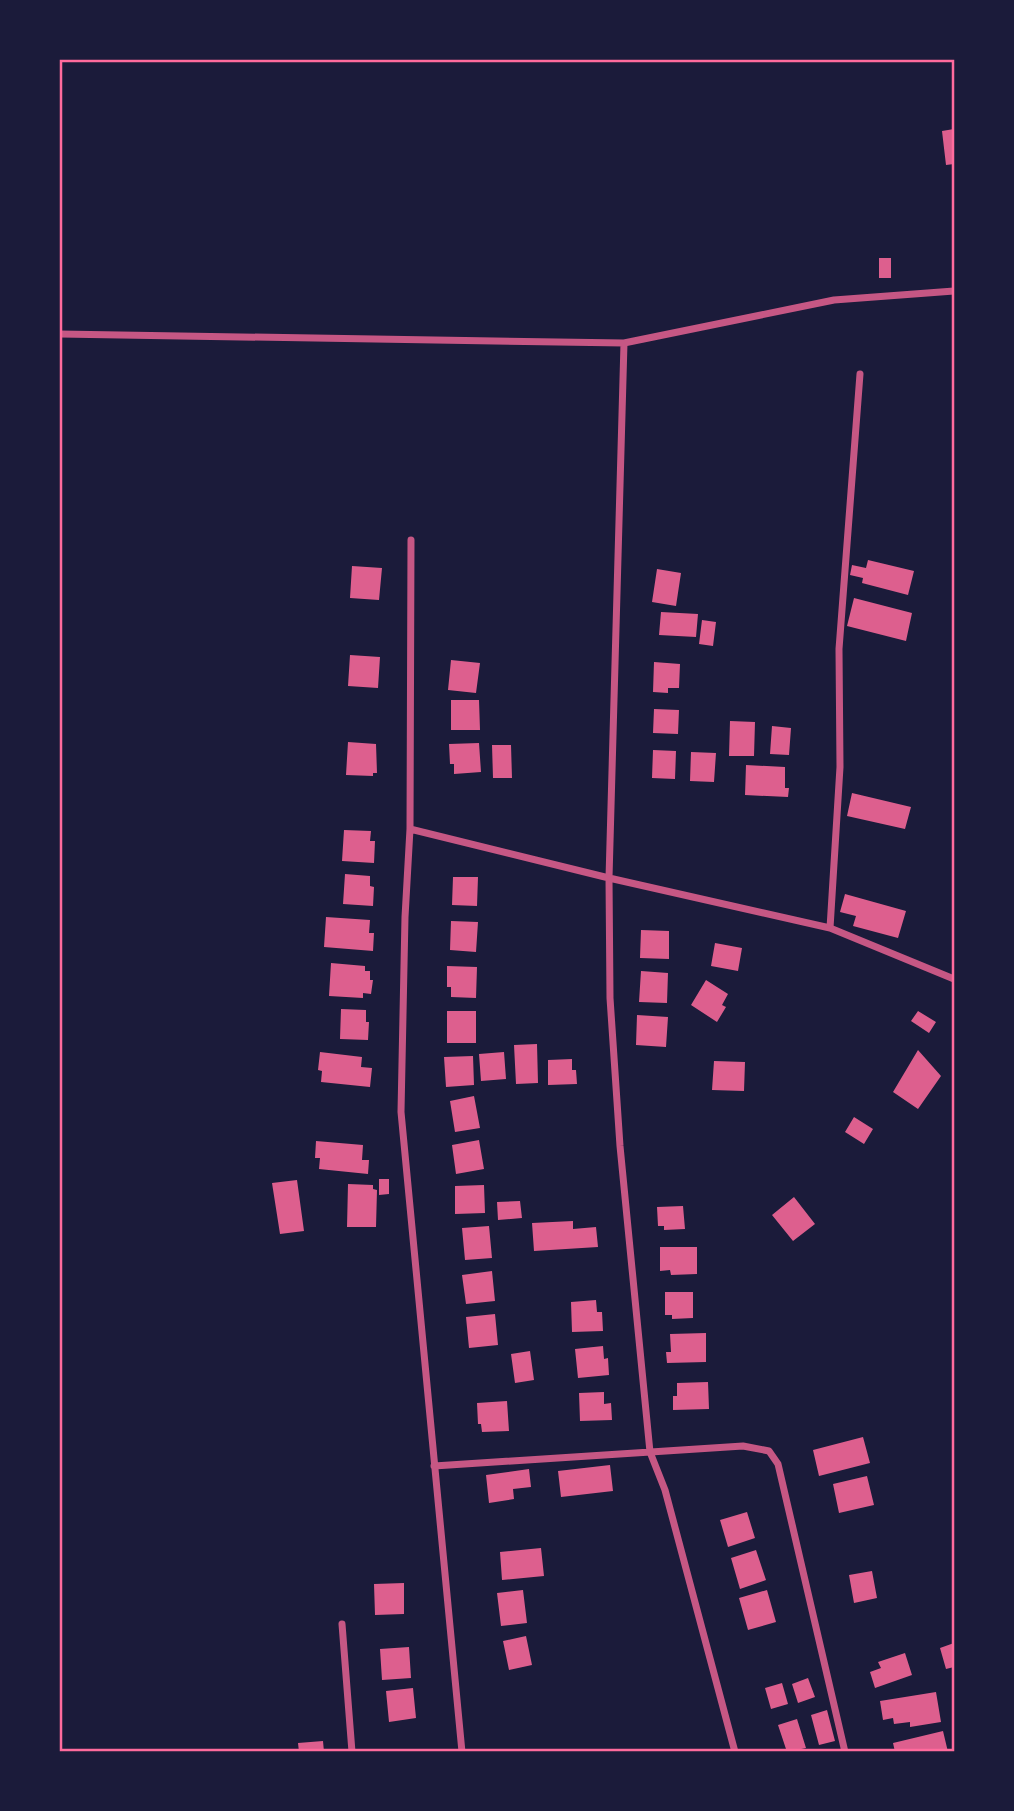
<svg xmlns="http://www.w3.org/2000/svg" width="1014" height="1811" viewBox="0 0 1014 1811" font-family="'Fira Sans Condensed',sans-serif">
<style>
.building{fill:#dd5f8e}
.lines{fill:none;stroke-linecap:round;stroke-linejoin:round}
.minor{stroke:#c65784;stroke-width:7}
.neatline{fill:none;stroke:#ff6b9d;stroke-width:2.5}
</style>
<rect width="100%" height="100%" fill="#1b1b3a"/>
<path class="building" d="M954 129V164L946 165 942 131Z
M879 258H891V278H879Z
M868 560 914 571 908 595 862 583 863 578 850 575 852 565 866 568Z
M352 566 382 568 379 600 350 598Z
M657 569 681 573 676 606 652 602Z
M854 598 912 613 906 641 847 626Z
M661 612 698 614 696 637 659 635Z
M702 620 716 622 713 646 699 644Z
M350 655 380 657 378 688 348 686Z
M451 660 480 663 476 693 448 690Z
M654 662 680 664 679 688H668V693L653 692Z
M451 700H479L480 730H451Z
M654 709 679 710 678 734 653 733Z
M730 721 755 722 754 756H729Z
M772 726 791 728 789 755 770 754Z
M348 742 376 744 377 773H373V776L346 775Z
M479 743 481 772 454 774V764H450L449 744Z
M492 745H511L512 778H493Z
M653 750 676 751 675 779 652 778Z
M691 752 716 753 714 782 690 781Z
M746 765 785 767V788H789L788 797 745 795Z
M852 793 911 807 905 829 847 816Z
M344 830 371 831 370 841H375L374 863 342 861Z
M345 874 370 876V886L374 887 373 906 343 904Z
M453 877H478L477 906 452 905Z
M845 894 906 911 898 938 853 926 856 916 840 912Z
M326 917 370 920 369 933H374L373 951 324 947Z
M451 921 478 922 476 952 450 950Z
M641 930 669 931V959L640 958Z
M715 943 742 948 738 971 711 966Z
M331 963 365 966V971H370V980H373L371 994 363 993V998L329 996Z
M447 966 477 967 476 998 451 997V987H447Z
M641 971 668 973 667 1003 639 1002Z
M706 980 728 994 722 1005 726 1007 717 1022 691 1005Z
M341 1009 366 1010V1022H369L368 1040 340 1039Z
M447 1011H476V1043H447Z
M918 1011 936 1022 929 1033 911 1021Z
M637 1015 668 1017 666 1047 636 1045Z
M537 1044 538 1083 516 1084 514 1045Z
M918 1050 941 1076 918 1109 893 1092Z
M320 1052 362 1057 361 1067 372 1068 370 1087 321 1082 322 1071 318 1070Z
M504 1052 506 1079 481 1081 479 1054Z
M473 1056 474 1085 446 1087 444 1057Z
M572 1059V1070H576L577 1084 548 1085V1060Z
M714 1061 745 1062 744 1091 712 1090Z
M474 1096 480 1128 455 1132 450 1101Z
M854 1117 873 1129 864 1144 845 1132Z
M479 1140 484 1169 456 1174 452 1145Z
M316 1141 363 1145 362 1160H369L368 1174 319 1169 320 1158H315Z
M379 1179H389V1194L379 1195Z
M297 1180 304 1231 280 1234 272 1183Z
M348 1184 373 1185V1189L377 1190 376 1227H347Z
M484 1185 485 1213 455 1214V1186Z
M794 1197 815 1224 793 1241 772 1215Z
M520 1201 522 1218 498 1220 497 1202Z
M683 1206 685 1229 664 1230V1226H658L657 1207Z
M573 1221V1229L596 1227 598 1247 534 1251 532 1223Z
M489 1226 492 1258 465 1260 462 1228Z
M660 1247H697V1274L671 1275 670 1270 660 1271Z
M492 1271 495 1301 466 1304 462 1275Z
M665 1292H693V1318L672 1319V1315H665Z
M596 1300 597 1312H602L603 1331 572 1332 571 1302Z
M495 1314 498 1345 469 1348 466 1317Z
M706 1333V1362L667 1363 666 1352H671L670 1334Z
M603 1346 604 1359 608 1358 609 1375 578 1378 575 1349Z
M530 1351 534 1380 515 1383 511 1354Z
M708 1382 709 1409 673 1410V1396H677V1383Z
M604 1392V1404L611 1403 612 1420 580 1421 579 1393Z
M507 1401 509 1431 482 1432 481 1424H478L477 1403Z
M863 1437 870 1463 819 1476 813 1450Z
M610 1465 613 1491 561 1497 558 1471Z
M529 1469 531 1487 513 1489 514 1499 489 1503 486 1475Z
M867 1476 874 1505 839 1513 833 1484Z
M747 1512 755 1538 728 1547 720 1520Z
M541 1548 544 1576 502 1580 500 1552Z
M756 1550 766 1580 740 1589 731 1558Z
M872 1571 877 1598 854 1603 849 1575Z
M404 1583V1614L375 1615 374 1584Z
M523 1590 527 1623 501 1626 497 1593Z
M767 1590 776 1622 748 1630 739 1598Z
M526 1636 532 1665 509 1670 503 1641Z
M954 1643V1667L946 1669 940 1648Z
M409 1647 411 1678 382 1680 380 1649Z
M905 1653 912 1675 875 1688 870 1672 881 1668 878 1662Z
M808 1678 815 1697 798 1703 792 1684Z
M782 1683 788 1704 771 1709 765 1688Z
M413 1688 416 1718 389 1722 386 1691Z
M936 1692 941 1722 910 1727V1722L894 1724 893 1718 883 1720 880 1701Z
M827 1710 835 1741 819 1745 811 1715Z
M797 1719 806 1748 787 1752 778 1725Z
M943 1731 948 1752H895L893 1743Z
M323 1741 324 1752H299L298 1743Z"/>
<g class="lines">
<path class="minor" d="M60 334 624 343 834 300 954 291
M624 343 609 878 610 998 620 1146 650 1452 665 1490 735 1752
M411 540 410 829 405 917 401 1112 462 1752
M410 829 609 878 830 928 954 979
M830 928 840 767 839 649 860 374
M434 1466 743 1446 769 1451 778 1464 845 1752
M342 1624 352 1752"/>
</g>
<rect width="1014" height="1811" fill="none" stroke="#1b1b3a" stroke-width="122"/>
<rect x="61" y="61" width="892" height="1689" class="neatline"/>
</svg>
